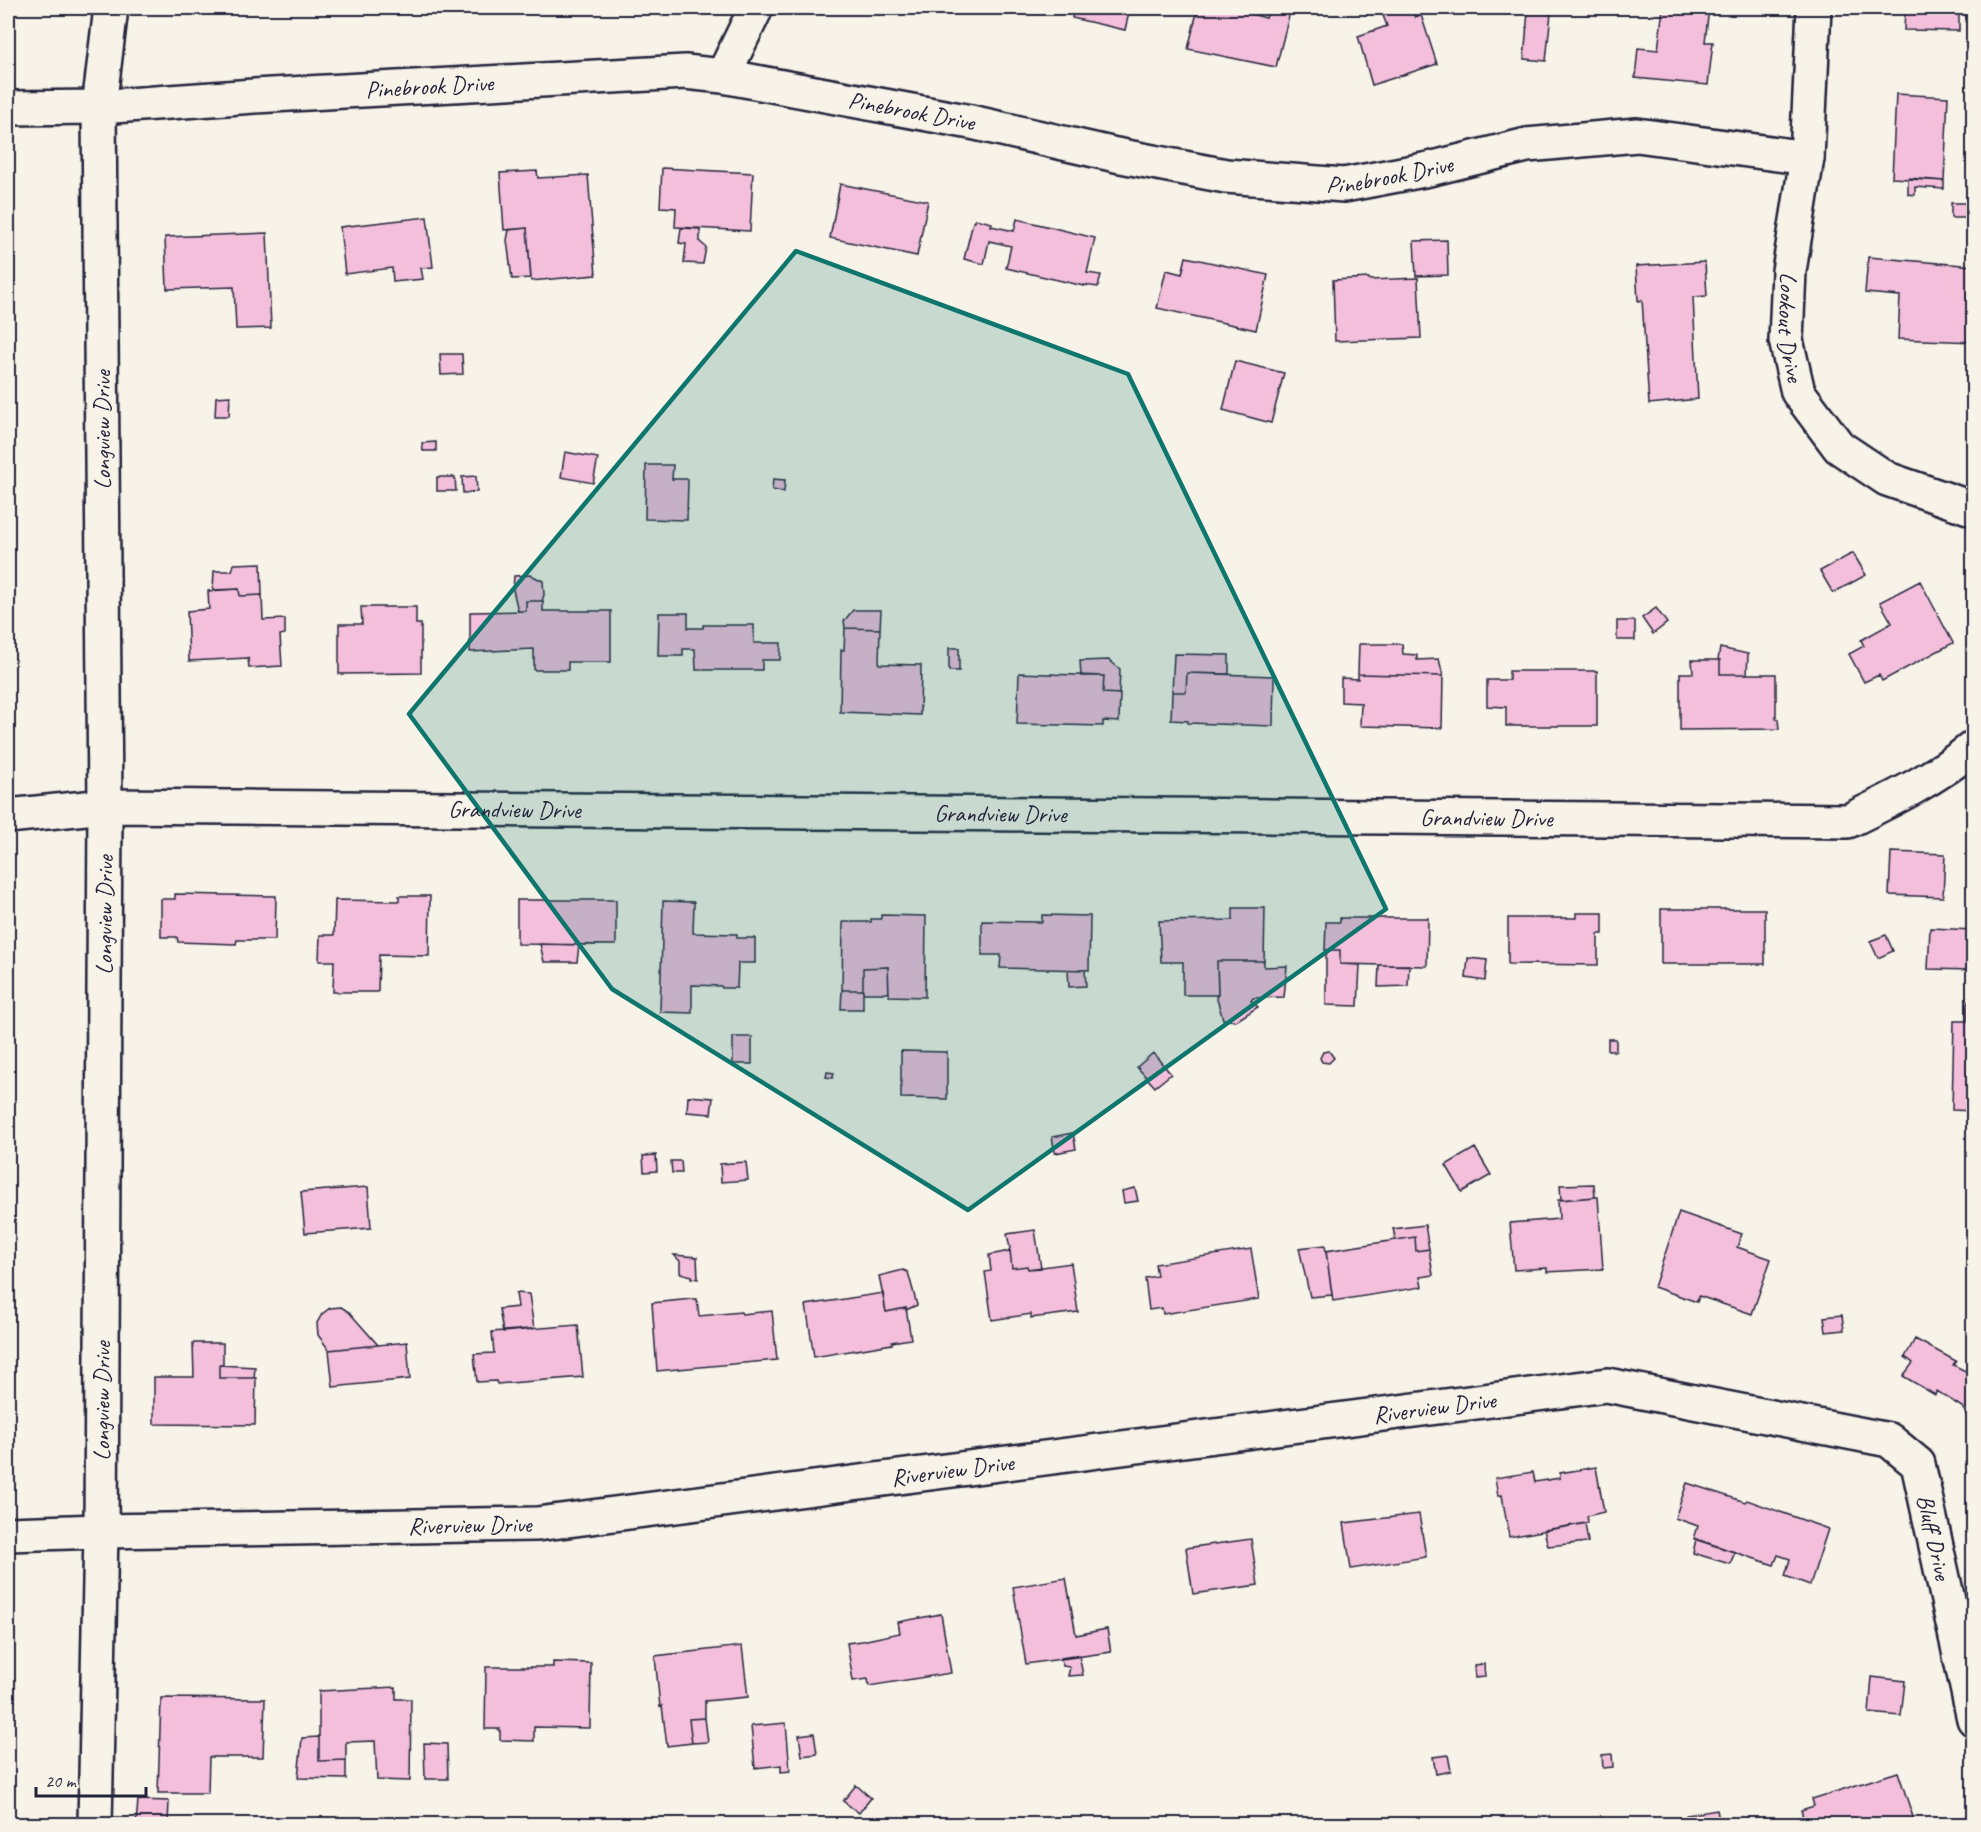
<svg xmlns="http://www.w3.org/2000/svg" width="1981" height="1832" viewBox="0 0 1981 1832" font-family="Caveat,sans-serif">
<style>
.building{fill:#f3bfdb;stroke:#22223b;stroke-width:1.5}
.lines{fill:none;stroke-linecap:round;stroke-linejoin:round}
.street-casing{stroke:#22223b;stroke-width:38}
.secondary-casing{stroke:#22223b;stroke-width:38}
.street{stroke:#f7f3e8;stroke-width:33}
.secondary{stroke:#f7f3e8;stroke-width:33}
.marked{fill:#0f766e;fill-opacity:0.2;stroke:#0f766e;stroke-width:4.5;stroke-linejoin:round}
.labels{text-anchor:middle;stroke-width:4.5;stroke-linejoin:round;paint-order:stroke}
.street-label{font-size:24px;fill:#22223b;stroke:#f7f3e8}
</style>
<rect width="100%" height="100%" fill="#f7f3e8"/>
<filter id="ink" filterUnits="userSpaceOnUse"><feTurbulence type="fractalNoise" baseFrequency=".0167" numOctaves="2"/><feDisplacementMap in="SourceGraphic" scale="12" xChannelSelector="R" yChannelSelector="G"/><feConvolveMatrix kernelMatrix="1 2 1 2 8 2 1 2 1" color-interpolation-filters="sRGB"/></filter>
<g filter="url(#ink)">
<path class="building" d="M1074 8H1130L1125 30 1072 18Z
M1198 8H1230L1266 18 1269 8H1291L1276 67 1188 49Z
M1389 8H1412L1415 17 1421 15 1437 64 1372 85 1358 36 1387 26 1381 10Z
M1663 8H1709L1705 42H1713L1708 85 1635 78 1638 48 1658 50Z
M1905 8H1959V31L1904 30Z
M1528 11 1551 13 1546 61 1524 59Z
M1896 94 1948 97 1944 181 1892 178Z
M662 168 753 173 750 231 675 227 676 208 660 207Z
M537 171 538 178 588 175 596 275 531 281 527 228 504 230 500 173Z
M1908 178 1944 181V189L1915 187V195L1908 194Z
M840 184 928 201 917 256 830 238Z
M1951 203H1969V218H1951Z
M427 217 433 267 421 268 423 279 393 282 392 268 345 274 340 227Z
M975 219 992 223 991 226 1014 231 1017 219 1095 238 1087 273 1101 275 1098 287 1084 285V286L1006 268 1011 246 989 241 984 264 964 259 973 222H975Z
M527 228 531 278 512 279 507 240 509 230Z
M681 228 700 229V242L706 247 703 264 684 263 686 244 679 243Z
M267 233 271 328 236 329 234 287 167 289 165 237Z
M1447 240 1448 275 1416 276 1414 241Z
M1186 257 1268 275 1256 330 1157 308 1166 270 1182 274Z
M1868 257 1974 266V342L1898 339 1900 296 1865 293Z
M1705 262 1707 296 1693 297 1698 399 1649 404 1642 300 1638 301 1636 266Z
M1369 278 1370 280 1418 278 1421 338 1335 341 1333 280Z
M440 354H462L463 374 441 375Z
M1235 361 1284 373 1271 423 1223 410Z
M230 396 229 416H215L216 397Z
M436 442V451H423L422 443Z
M565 452 598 458 593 483 561 477Z
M646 465H673L672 479H688L687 520 645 519Z
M476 476 477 492 463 493 462 477Z
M437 477H455L456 491H437Z
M773 479 785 480 784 492 772 490Z
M1853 553 1866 575 1833 593 1820 571Z
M261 563 262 595 240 596 239 589 213 590 214 571H232L234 564Z
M531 575 543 581 544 595 542 601H526V611H518L513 590 514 576Z
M1920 581 1953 643 1882 681 1879 675 1864 682 1849 654 1864 646 1861 640 1892 623 1880 602Z
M239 589 240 596 262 595 263 620 285 619V634L280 635 282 666 249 668 248 658 189 661 187 611 209 609 208 591Z
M526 601H543V611H611V662H568V670H534V649L470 652V612L526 611Z
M361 607H416V624H421V673L339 674V624H362Z
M1656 608 1667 623 1653 634 1642 618Z
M853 610H881L880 629 845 628 844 621Z
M659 613H688V628H703V625H754V643H781L780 660H762V670H696L695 649H683V656H658Z
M1617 621H1635V640H1617Z
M845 628 880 629 879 664 921 665 920 715 840 712 841 650H844Z
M1359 644H1402L1403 654 1417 655V660L1439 659 1443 676 1358 674Z
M949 648H959V671H949Z
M1720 648 1748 654 1747 674H1720V660H1718Z
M1174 654 1229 655V674L1187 673 1186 692H1172Z
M1109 660 1120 669 1119 694 1103 693 1104 676H1081L1080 661Z
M1692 660H1720V674H1776V718L1778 719 1779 729 1680 730V673H1693Z
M1509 671H1597V726H1506V707L1487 706V680H1509Z
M1019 673 1104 676 1103 693 1120 694 1119 722 1103 721V726L1017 724Z
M1187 673 1274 676 1273 726 1188 723V721L1171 720 1172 692H1186Z
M1358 674 1443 676 1442 728 1360 726 1361 703 1341 702V678L1358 679Z
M1891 852 1945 854 1943 897 1889 895Z
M175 894 276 896 275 940H237L236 944 178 942 177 937H161V899H175Z
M399 896H430L429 956 379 955 378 992H333L334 961H319L320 935H334L335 900 399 901Z
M517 900H616V945L517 944Z
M663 901 694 902 693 933 737 934V938H755V963H738L737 988H722L721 986 692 985V1013L660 1012Z
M1233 908H1265L1264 961H1217L1218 995H1183V962H1161L1159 921 1233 920Z
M1661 909H1765V964H1661Z
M1576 913H1603V934H1598V965L1508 964V918H1576Z
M881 915 926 916 925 997 889 996 888 967 863 968V990H842L843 922H871V919H881Z
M1042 915 1090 916 1089 970 1000 968 1001 955H982V921L1042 922Z
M1340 918H1428L1427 966 1340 964V950H1325L1326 922H1340Z
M1930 928 1974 930V970L1928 969Z
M1886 935 1893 951 1878 958 1870 941Z
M540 944 579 945 577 962H544Z
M1326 950H1340V964L1360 965 1358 1006 1326 1005Z
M1468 958 1487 960 1485 981 1466 978Z
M1217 961H1264V967L1287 966 1284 997 1253 998 1251 1001 1258 1007 1236 1021 1223 1019 1216 996 1218 995V991Z
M1379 965H1409L1408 986 1378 987Z
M888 967 889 993H863V968Z
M1068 970H1085L1086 986 1069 987Z
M842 990H863V1009H841Z
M1968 1001H1974V1111L1952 1110 1954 1021H1967Z
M733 1037H752V1064H733Z
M1608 1039H1616V1051H1608Z
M901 1051 947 1052V1099L901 1098Z
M1329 1051 1334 1058 1329 1063 1322 1062 1320 1058 1323 1052Z
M1153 1053 1171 1074 1155 1087 1137 1067Z
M827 1072 834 1073 833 1078 826 1077Z
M688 1096 713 1098 711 1114 687 1112Z
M1073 1133 1076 1149 1055 1153 1052 1137Z
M1475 1148 1491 1175 1462 1192 1446 1165Z
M656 1155 657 1171 644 1172 643 1156Z
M671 1161H681L682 1173H672Z
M746 1162 748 1180 721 1182 720 1164Z
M1594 1184 1595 1197 1561 1200 1560 1185Z
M368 1187 371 1228 305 1233 301 1192Z
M1135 1188 1138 1201 1124 1203 1122 1191Z
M1595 1197H1598L1603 1269 1547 1272V1268L1514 1270 1510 1223 1559 1219 1558 1200Z
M1679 1212 1742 1234 1737 1247 1771 1259 1752 1314 1699 1296 1697 1302 1654 1287Z
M1425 1225 1429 1249 1416 1251 1415 1237 1396 1240 1393 1229Z
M1035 1230 1041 1268 1028 1269 1027 1266 1012 1268 1010 1251 1008 1252 1010 1248 1007 1234Z
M1415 1237 1416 1251 1429 1249 1433 1275 1420 1277 1422 1287 1333 1301 1326 1251Z
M1325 1245 1332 1295 1310 1297 1299 1248Z
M1251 1249 1259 1299 1163 1314 1162 1308 1149 1310 1145 1278 1157 1276 1155 1264Z
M1010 1251 1012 1268 1027 1266 1028 1269 1071 1263 1078 1312 1031 1318V1314L992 1320 985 1272 991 1271 989 1255Z
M674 1255 697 1257 698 1279 691 1278 692 1276 680 1273V1261Z
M903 1270 908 1272 917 1305 906 1310V1308L886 1312 879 1276Z
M516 1293 529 1294 534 1329 503 1332 499 1309 518 1307Z
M883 1293 886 1312 906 1308 911 1339 892 1342V1344L814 1357 806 1305Z
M692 1299H697L699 1316 741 1312 742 1314 772 1311 777 1360 657 1371 652 1303Z
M341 1307 349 1312 378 1345 329 1350 318 1335 317 1323 322 1314 330 1308Z
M1842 1315 1844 1330 1826 1332 1824 1317Z
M578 1325 583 1377 497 1384 496 1381 477 1382 474 1354 494 1353 492 1332Z
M1915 1339 1956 1361 1953 1365 1974 1375V1429L1962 1407 1937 1391 1935 1395 1903 1376 1913 1363 1905 1357Z
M407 1342 410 1379 333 1387 329 1350Z
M193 1343H223V1365H219V1378H256L255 1425 154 1424V1377H194Z
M219 1365 255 1367 254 1378H219Z
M1596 1467 1604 1512 1587 1516 1588 1523 1509 1537 1502 1495 1498 1496 1495 1478 1533 1472 1535 1482 1560 1478V1473Z
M1687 1483 1745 1502 1747 1500 1828 1529 1810 1585 1785 1576 1790 1559 1778 1555 1774 1565 1694 1539 1698 1526 1675 1518Z
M1419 1514 1426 1557 1351 1569 1344 1523Z
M1585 1523 1588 1542 1548 1546 1544 1530Z
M1251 1539 1258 1585 1193 1594 1186 1548Z
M1696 1539 1735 1552 1730 1564 1693 1553Z
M1066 1578 1076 1635 1107 1629 1111 1652 1026 1664 1013 1587Z
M941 1614 951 1673 869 1686 868 1679 853 1681 847 1643 862 1641 900 1633 898 1622Z
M742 1646 748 1697 705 1701V1718L689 1719 692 1743 667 1746 662 1706 660 1707 655 1656Z
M1079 1655 1083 1675 1068 1676 1070 1667 1063 1666 1060 1658Z
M553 1662 591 1663 590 1728 534 1727V1741L500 1740V1729H485L486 1667H553Z
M1484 1664 1485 1677 1475 1678 1474 1665Z
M1872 1677 1905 1681 1901 1716 1869 1713Z
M396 1687V1699H411L410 1781 377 1780 375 1741 346 1742V1760L319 1761V1691Z
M161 1698 265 1699 263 1757H209L208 1793H158Z
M705 1718 708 1742 692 1743 689 1719Z
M786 1723 790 1771 781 1772V1765L755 1768 751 1726Z
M814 1733 817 1754 802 1756 799 1735Z
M319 1737V1761L346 1760V1779L298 1778 302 1738Z
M424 1743 447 1744 448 1779H425Z
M1612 1754 1613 1767 1603 1768 1602 1755Z
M1448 1755 1451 1771 1436 1774 1433 1757Z
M1898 1772 1914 1820 1900 1824H1805L1801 1810 1814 1806 1812 1799Z
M856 1785 871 1798 859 1813 843 1801Z
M138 1800 169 1801 168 1824H136Z
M1717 1810 1720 1824H1688L1686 1815Z"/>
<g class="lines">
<g class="street-casing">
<g id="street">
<path id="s1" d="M1814 8 1807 158 1789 271 1786 340 1798 392 1839 447 1887 479 1974 509"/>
<path d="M723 76 756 8"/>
<path id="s2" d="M8 108 99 107 254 96 685 72 723 76 971 122 1116 155 1226 176 1344 185 1429 169 1527 145 1637 135 1807 158"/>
<path id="s3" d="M8 816 105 806 1848 821C1891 800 1936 778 1974 747"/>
<path id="s4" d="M8 1534 101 1531 537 1524 1607 1385 1889 1440 1918 1464 1974 1719"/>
</g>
</g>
<g class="secondary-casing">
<g id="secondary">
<path id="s5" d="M95 1824 101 1531 105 806 99 107 111 8"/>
</g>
</g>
<use href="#street" class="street"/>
<use href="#secondary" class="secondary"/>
</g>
</g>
<path class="marked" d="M796 251 1128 374 1386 909 968 1210 612 989 409 714Z"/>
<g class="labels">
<g class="street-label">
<text dy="8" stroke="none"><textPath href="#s2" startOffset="422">Pinebrook Drive</textPath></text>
<text dy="8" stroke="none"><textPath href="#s2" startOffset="908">Pinebrook Drive</textPath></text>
<text dy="8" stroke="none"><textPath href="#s2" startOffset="1394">Pinebrook Drive</textPath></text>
<text dy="8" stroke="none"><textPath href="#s1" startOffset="321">Lookout Drive</textPath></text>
<text transform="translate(102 430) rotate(-90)" y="8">Longview Drive</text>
<text dy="8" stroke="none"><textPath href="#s3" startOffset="507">Grandview Drive</textPath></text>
<text dy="8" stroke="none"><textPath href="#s3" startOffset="993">Grandview Drive</textPath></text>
<text dy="8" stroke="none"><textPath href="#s3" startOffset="1479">Grandview Drive</textPath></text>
<text dy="8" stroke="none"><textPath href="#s5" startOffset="909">Longview Drive</textPath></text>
<text dy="8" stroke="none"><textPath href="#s5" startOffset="423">Longview Drive</textPath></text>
<text dy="8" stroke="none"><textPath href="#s4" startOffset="1434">Riverview Drive</textPath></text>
<text dy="8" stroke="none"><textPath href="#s4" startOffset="948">Riverview Drive</textPath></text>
<text dy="8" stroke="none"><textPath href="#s4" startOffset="462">Riverview Drive</textPath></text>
<text dy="8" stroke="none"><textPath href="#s4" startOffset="2008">Bluff Drive</textPath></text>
</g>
</g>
<rect width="1981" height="1832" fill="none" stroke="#f7f3e8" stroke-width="30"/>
<rect x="15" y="15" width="1951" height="1802" fill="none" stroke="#22223b" stroke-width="2" filter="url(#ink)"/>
<path d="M36 1787v9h110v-9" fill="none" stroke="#22223b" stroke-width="3"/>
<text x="45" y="1787" font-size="18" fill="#22223b" stroke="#f7f3e8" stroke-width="4.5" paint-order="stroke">20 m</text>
</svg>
